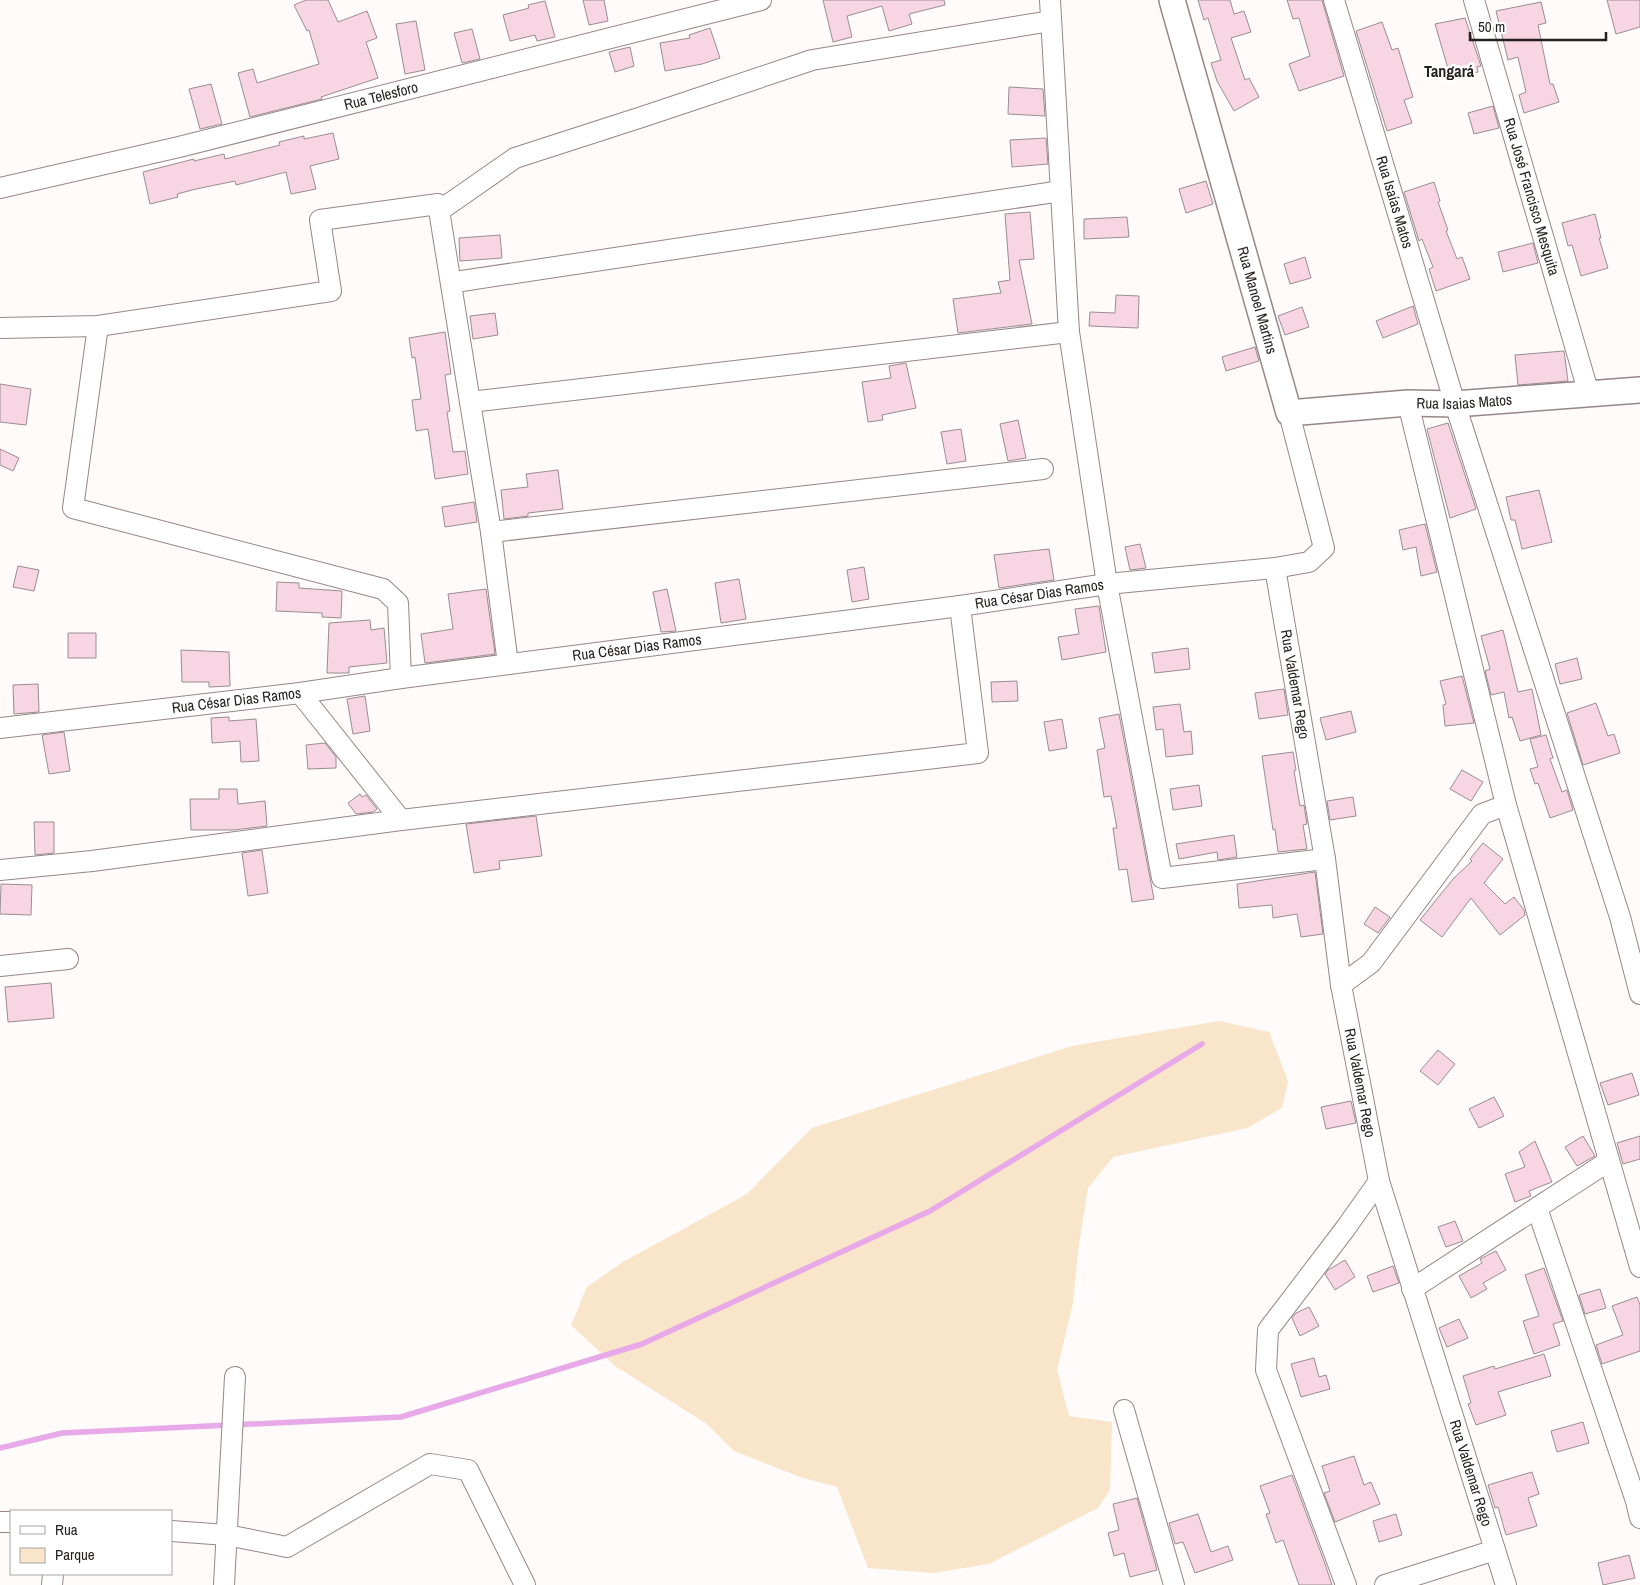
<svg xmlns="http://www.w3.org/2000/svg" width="1640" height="1585" viewBox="0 0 1640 1585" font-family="'Archivo Narrow',sans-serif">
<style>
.green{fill:#f9e5ca}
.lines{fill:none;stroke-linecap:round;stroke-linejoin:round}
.stream{stroke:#e7a9e7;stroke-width:5.5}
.building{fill:#f8d5e2;stroke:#9a8d92}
.minor-casing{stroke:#968786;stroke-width:22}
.tertiary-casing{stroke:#968786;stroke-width:28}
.minor{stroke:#fff;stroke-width:20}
.tertiary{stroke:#fff;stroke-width:25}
.labels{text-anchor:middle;stroke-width:5;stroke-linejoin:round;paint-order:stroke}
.street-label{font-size:15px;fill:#251f1f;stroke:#fff}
.neighbourhood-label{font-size:16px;font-weight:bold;fill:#251f1f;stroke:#fff}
</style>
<rect width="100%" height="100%" fill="#fefbfa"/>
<path class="green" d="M1219 1021 1269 1032 1288 1081 1282 1108 1247 1128 1113 1157 1088 1188 1078 1251 1073 1303 1057 1370 1069 1416 1112 1422 1110 1490 1098 1508 989 1564 933 1573 868 1568 837 1487 800 1477 734 1451 707 1424 615 1366 571 1325 587 1287 623 1262 747 1194 812 1128 1072 1046Z"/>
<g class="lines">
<path class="stream" d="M0 1448 62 1433 401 1417 642 1344 930 1211 1202 1044"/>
</g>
<path class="building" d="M306 0H328L338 22 367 11 377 38 366 42 378 78 321 97 322 99 250 117 238 73 253 69 257 83 319 64 309 30 307 31 294 5Z
M583 0H604L608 21 589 25Z
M823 0H944L945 5 909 14 912 24 889 31 882 6 847 16 852 37 833 42Z
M1198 0H1230L1234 14 1244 11 1251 32 1231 38 1245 80 1249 78 1259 97 1234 111 1217 81 1211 63 1221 60 1208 18 1204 20Z
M1287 0H1322L1344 76 1299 91 1289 64 1310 56 1299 18 1293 19Z
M1607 0H1640V27L1616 34Z
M545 1 555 37 537 41 535 35 510 41 503 15 529 8 528 5Z
M1541 2 1546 23 1538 25 1550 84H1553L1559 102 1524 113 1519 95 1526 92 1518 57 1508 60 1496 11Z
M1465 18 1481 66 1477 67 1478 72 1451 79 1435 24Z
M416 21 425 70 405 74 396 24Z
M1382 22 1392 50 1398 48 1413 97 1404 100 1412 123 1387 131 1356 31Z
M710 28 720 58 702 64 665 71 660 43 690 38 689 35Z
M472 29 480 59 462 63 454 33Z
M630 47 634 66 615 72 609 52Z
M211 84 222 124 200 129 189 89Z
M1009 87 1043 89 1045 116 1008 114Z
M1493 106 1499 128 1474 134 1468 113Z
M333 133 339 159 310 166 316 189 291 194 286 172 236 185 235 181 196 189 177 194 178 197 150 204 143 172 194 159V161L224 154 225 159 280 145 279 142 304 136V139Z
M1046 138 1048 164 1012 167 1010 140Z
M1206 181 1213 204 1186 213 1179 189Z
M1434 182 1440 201 1438 202 1448 230 1446 231 1457 259 1462 257 1470 279 1436 291 1429 269 1433 267 1422 239 1419 241 1404 192Z
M1030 212 1034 259 1019 260 1032 324 958 333 953 299 1001 293 998 282 1010 280 1005 214Z
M1595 214 1601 238H1599L1608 268 1581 276 1572 245 1568 246 1562 223Z
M1127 217 1129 237 1084 239V219Z
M500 235 502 258 460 261 459 238Z
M1533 243 1538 263 1503 272 1498 252Z
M1305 257 1311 278 1290 284 1284 264Z
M1116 295 1139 296 1138 328 1089 326 1090 312 1115 313Z
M1413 306 1418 324 1383 338 1376 321Z
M1302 307 1309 327 1285 335 1278 316Z
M495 313 498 335 473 339 470 316Z
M445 332 451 374 445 375 450 411 447 412 453 452 465 451 468 474 435 479 428 429 416 431 412 400 421 399 415 357 412 358 409 338Z
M1255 347 1259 361 1226 371 1222 357Z
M1564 351 1568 381 1518 385 1515 355Z
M906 363 916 408 882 415 883 420 868 422 862 382 891 378 889 366Z
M0 384 31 389 26 425 0 422Z
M1018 420 1026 458 1008 461 1000 424Z
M1448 423 1476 509 1450 518 1427 429Z
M961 429 966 461 947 464 941 432Z
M0 449 19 458 13 471 0 465Z
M558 470 563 509 528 513V516L504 519 501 490 528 487 526 474Z
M1539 490 1552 542 1522 549 1515 520H1511L1506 497Z
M474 502 477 522 445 527 442 507Z
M1425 524 1437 572 1421 576 1416 547 1403 550 1399 530Z
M1140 544 1146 568 1130 570 1125 547Z
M1049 549 1054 580 999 588 994 555Z
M18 566 39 570 34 591 13 587Z
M864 567 869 599 852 602 847 570Z
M739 579 746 619 721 623 715 583Z
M277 582 299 583V588L342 591 341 618 322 617V613L276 611Z
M486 589 495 654 425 663 421 634 453 629 448 594Z
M667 589 676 631 661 632 653 592Z
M1099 606 1106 652 1062 660 1058 637 1079 634 1075 609Z
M370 620 371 630 384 628 387 663 349 667V673H327L329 623Z
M1503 630 1518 692 1532 689 1541 735 1520 741 1512 717 1509 718 1504 692 1491 695 1485 671 1490 669 1481 636Z
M68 633H96V658H68Z
M1188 648 1190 669 1155 673 1152 653Z
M181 650 229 652 230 686 209 687V682H182Z
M1577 658 1582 679 1560 684 1555 664Z
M1462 676 1474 723 1445 726 1443 705 1446 704 1440 681Z
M1017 681 1018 701 992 702 991 682Z
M38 684 39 712 14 714 13 685Z
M1284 689 1288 715 1259 719 1255 693Z
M365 696 370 731 353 734 347 699Z
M1596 703 1608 736 1614 734 1620 753 1583 765 1567 713Z
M1180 704 1184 732 1191 731 1193 754 1166 757 1163 729 1156 730 1153 707Z
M1351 711 1356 732 1326 740 1320 718Z
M1119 714 1154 899 1132 902 1127 869 1119 870 1113 828H1117L1111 796 1104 797 1097 750 1105 748 1099 718Z
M229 717V721L256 719 259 761 241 762 240 741 212 743 211 718Z
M1062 719 1067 748 1049 751 1044 722Z
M64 732 70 771 49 774 42 735Z
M1546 735 1553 758 1550 759 1562 792 1567 790 1573 810 1550 818 1538 783 1535 784 1530 769 1538 767 1530 739Z
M325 743 336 757V768L308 769 306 745Z
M1293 752 1296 770 1294 771 1300 806 1304 805 1307 824 1303 825 1307 849 1278 852 1275 829 1273 830 1262 756Z
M1462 770 1483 782 1471 801 1450 789Z
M1199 785 1202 806 1173 810 1170 789Z
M219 789H237L238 804 265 801 267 826 233 830H191L190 799H219Z
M360 794 362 797 366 795 377 809 373 812 356 814 348 803Z
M1353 797 1356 816 1330 820 1327 801Z
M536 816 542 856 499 861 500 869 474 873 466 824Z
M34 822H54V853L35 855Z
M1234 835 1237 857 1218 860 1217 852 1179 859 1176 844Z
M1483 843 1503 859 1484 883 1505 904 1514 897 1524 910 1525 915 1500 935 1471 898 1442 937 1420 920 1453 879 1472 861 1470 859Z
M262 850 268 893 248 896 242 853Z
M1315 872 1323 934 1301 937 1297 914 1273 918 1272 905 1239 908 1237 884Z
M1 884 32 885 31 915 0 914Z
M1375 907 1390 917 1378 933 1364 924Z
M51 983 54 1018 8 1022 5 987Z
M1438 1050 1455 1064 1438 1085 1420 1071Z
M1632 1073 1639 1095 1608 1105 1600 1083Z
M1494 1097 1504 1116 1479 1128 1469 1109Z
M1351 1101 1356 1123 1326 1129 1321 1107Z
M1583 1136 1595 1156 1577 1166 1565 1147Z
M1640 1136V1159L1623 1164 1617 1143Z
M1535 1141 1552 1182 1529 1191 1531 1196 1515 1202 1505 1174 1525 1167 1519 1152Z
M1455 1221 1463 1241 1446 1247 1438 1227Z
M1496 1251 1506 1270 1483 1283 1487 1289 1471 1298 1459 1276 1482 1263 1480 1259Z
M1345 1260 1355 1277 1335 1290 1325 1274 1328 1270Z
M1393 1266 1399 1283 1373 1292 1367 1276Z
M1544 1268 1563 1321 1553 1324 1560 1345 1534 1354 1523 1321 1539 1316 1525 1275Z
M1600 1289 1606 1308 1585 1314 1579 1295Z
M1637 1297 1640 1305V1351L1602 1364 1596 1345 1623 1335 1612 1306Z
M1309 1307 1319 1326 1300 1336 1292 1318 1296 1313Z
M1459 1319 1468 1338 1447 1347 1439 1328Z
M1544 1354 1551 1376 1498 1392 1506 1415 1476 1425 1468 1404 1471 1403 1463 1376 1494 1366 1495 1369Z
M1314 1358 1319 1377 1326 1375 1330 1389 1301 1397 1291 1364Z
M1583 1422 1589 1443 1557 1452 1551 1431Z
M1354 1456 1364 1485 1371 1482 1380 1504 1335 1522 1324 1493 1330 1491 1322 1466Z
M1532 1472 1539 1494 1528 1498 1537 1526 1506 1535 1498 1507 1495 1508 1488 1485Z
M1292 1475 1324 1561 1332 1585H1299L1283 1540 1276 1543 1266 1514 1270 1513 1260 1486Z
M1137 1498 1157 1570 1130 1577 1124 1553 1114 1556 1108 1533 1119 1530 1113 1504Z
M1198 1514 1211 1552 1228 1546 1233 1560 1195 1573 1183 1542 1175 1544 1169 1523Z
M1396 1514 1402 1535 1379 1542 1373 1521Z
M1629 1555 1635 1578 1603 1585 1598 1563Z"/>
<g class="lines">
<g class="minor-casing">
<g id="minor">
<path d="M1050 0 1069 332 1107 584 1162 878 1325 859"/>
<path id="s1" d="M1334 0 1455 404 1620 917 1640 994"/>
<path id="s2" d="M1474 0 1589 394"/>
<path id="s3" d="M0 188 179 147 761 0"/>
<path d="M439 211 515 158 648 115 812 60 1051 21"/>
<path d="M455 282 1061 191"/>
<path d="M98 326 73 508 383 589 398 603 401 678"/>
<path d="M0 328 98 326 331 291 320 220 438 204 491 532 508 664"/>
<path d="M470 402 1069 332"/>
<path d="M1408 403 1506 805 1640 1267"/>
<path d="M491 532 1043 469"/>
<path id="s4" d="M1275 568 1325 859 1341 985 1379 1181 1506 1585"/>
<path d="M300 693 401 820"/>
<path id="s5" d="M0 728 300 693 401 678 960 606 1107 584 1275 568 1309 562 1324 548 1289 413"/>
<path d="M0 870 92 861 401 820 978 753 960 606"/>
<path d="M0 966 68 959"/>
<path d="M1341 985 1371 963 1482 814 1506 805"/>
<path d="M1537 1208 1636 1501 1640 1518"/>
<path d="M1412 1289 1609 1161"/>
<path d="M1124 1410 1174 1585"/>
<path d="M0 1522H11"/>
<path d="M171 1531 227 1535 287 1547 430 1464 468 1470 525 1585"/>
<path d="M52 1585 53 1574"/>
<path d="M224 1585 235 1377"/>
<path d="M1346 1585 1266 1370 1268 1330 1345 1229 1379 1181"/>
<path d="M1385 1585 1495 1550"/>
</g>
</g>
<g class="tertiary-casing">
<g id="tertiary">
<path id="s6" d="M1172 0 1289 413 1408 403 1455 404 1640 390"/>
</g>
</g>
<use href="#minor" class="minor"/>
<use href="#tertiary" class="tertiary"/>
</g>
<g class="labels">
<g class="street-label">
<text dy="5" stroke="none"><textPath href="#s3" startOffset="392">Rua Telesforo</textPath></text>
<text dy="5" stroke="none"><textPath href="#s2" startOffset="205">Rua José Francisco Mesquita</textPath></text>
<text dy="5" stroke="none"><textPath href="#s1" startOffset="211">Rua Isaías Matos</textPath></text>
<text dy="5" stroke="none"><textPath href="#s6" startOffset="312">Rua Manoel Martins</textPath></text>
<text dy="5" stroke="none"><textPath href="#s6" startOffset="605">Rua Isaias Matos</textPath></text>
<text dy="5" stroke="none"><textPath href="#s5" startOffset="1048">Rua César Dias Ramos</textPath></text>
<text dy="5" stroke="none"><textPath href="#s5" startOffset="642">Rua César Dias Ramos</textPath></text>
<text dy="5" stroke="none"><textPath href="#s4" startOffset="118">Rua Valdemar Rego</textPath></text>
<text dy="5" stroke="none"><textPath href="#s5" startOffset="238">Rua César Dias Ramos</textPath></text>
<text dy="5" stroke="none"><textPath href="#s4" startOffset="522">Rua Valdemar Rego</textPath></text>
<text dy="5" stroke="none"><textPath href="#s4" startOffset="928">Rua Valdemar Rego</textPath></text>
</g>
<g class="neighbourhood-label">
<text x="1449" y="77">Tangará</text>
</g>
</g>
<rect x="10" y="1510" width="162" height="65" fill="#ffffff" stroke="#a8a5a5"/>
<rect x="20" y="1526" width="25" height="8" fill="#ffffff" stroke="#a8a5a5"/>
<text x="55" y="1535" font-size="15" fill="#251f1f">Rua</text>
<rect x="20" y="1548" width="25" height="15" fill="#f9e5ca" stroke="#a8a5a5"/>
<text x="55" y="1560" font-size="15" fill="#251f1f">Parque</text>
<path d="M1470 32v8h136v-8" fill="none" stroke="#251f1f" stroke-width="2.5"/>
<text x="1478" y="32" font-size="15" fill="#251f1f" stroke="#ffffff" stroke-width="4" paint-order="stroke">50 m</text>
</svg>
